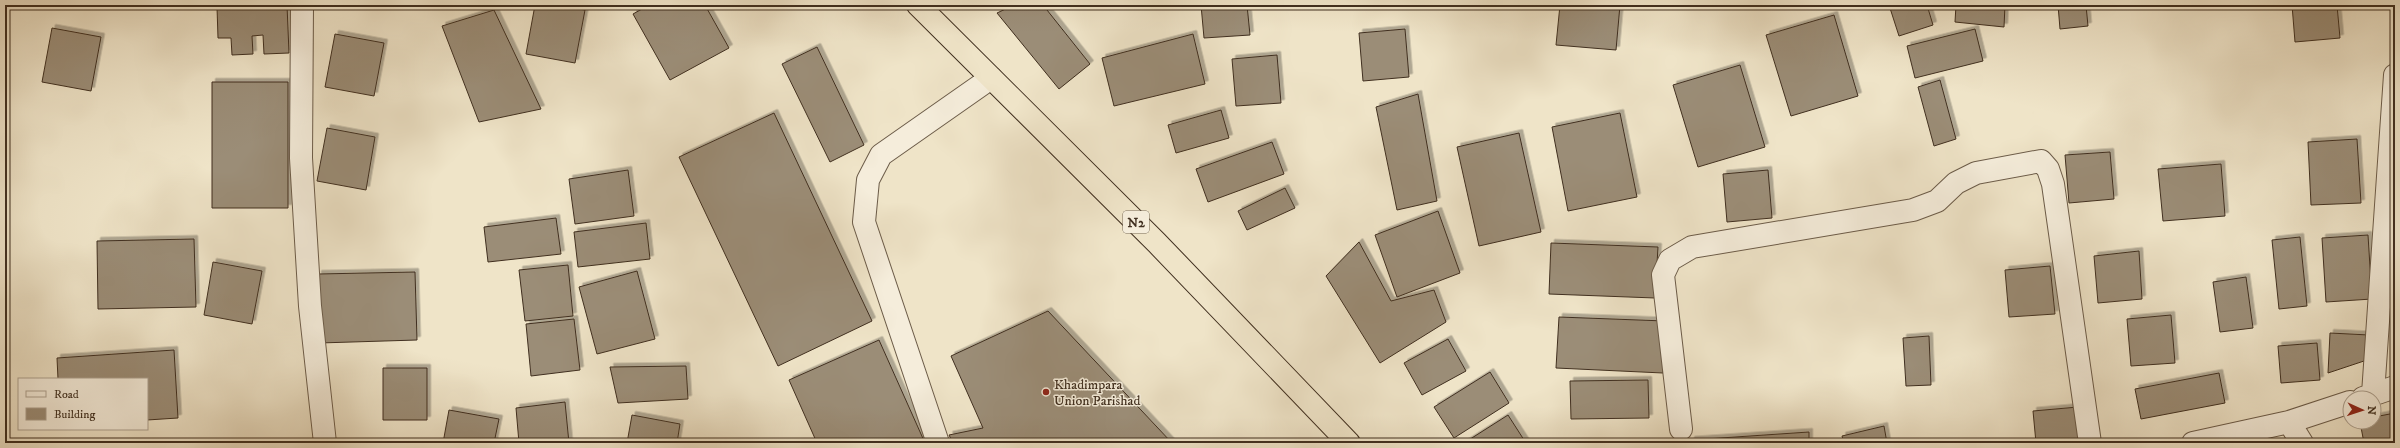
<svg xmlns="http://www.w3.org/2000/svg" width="2400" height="448" viewBox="0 0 2400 448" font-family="'IM FELL DW Pica',serif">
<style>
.building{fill:#9b8d77;stroke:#402f1f;filter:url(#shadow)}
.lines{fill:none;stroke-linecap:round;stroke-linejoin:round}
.street-casing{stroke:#6c5c49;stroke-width:24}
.highway-casing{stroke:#402f1f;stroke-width:24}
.street{stroke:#f5eddb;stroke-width:22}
.highway{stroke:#efe4c8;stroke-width:22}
.poi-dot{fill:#8f2418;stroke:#f5eddb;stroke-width:1.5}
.labels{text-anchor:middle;stroke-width:3;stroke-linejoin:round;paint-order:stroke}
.shield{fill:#f5eddb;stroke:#766857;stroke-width:1}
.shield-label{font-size:13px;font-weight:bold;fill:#402f1f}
.poi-label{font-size:14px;fill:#402f1f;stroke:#f5eddb;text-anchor:start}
</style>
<defs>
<filter id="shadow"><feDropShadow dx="3.5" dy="-3.5" stdDeviation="0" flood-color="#0004"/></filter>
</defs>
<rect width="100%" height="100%" fill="#efe4c8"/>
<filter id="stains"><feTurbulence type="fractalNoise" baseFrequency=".005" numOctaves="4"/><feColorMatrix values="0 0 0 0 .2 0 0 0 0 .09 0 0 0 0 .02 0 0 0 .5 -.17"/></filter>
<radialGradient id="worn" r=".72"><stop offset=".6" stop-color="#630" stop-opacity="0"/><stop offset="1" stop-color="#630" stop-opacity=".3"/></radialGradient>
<path class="building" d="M287 5 289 53 264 54 263 35 252 36 253 54 232 55 231 38H218L217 7Z
M535 5H556L585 10 575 63 526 54Z
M649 5H705L729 48 670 80 633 14Z
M1014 5H1043L1090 64 1059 89 997 13Z
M1201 5H1247L1250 35 1204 38Z
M1560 5H1620L1616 50 1556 45Z
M1889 5H1927L1933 25 1899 36Z
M1956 5H2005L2004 27 1955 22Z
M2058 5H2086L2088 26 2060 29Z
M2292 5H2337L2340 38 2295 42Z
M494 10 541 109 479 122 442 26Z
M1834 15 1858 96 1791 116 1766 35Z
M52 28 101 37 91 91 42 82Z
M1405 29 1409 77 1363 81 1359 33Z
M1975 29 1983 61 1915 78 1907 46Z
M335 34 384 43 374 96 325 87Z
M1193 34 1205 84 1114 106 1102 58Z
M817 47 864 145 830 162 782 64Z
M1277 55 1281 103 1236 106 1232 59Z
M1740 65 1765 147 1698 167 1673 85Z
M1940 80 1956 139 1934 146 1918 87Z
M212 82H288V208H212Z
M1418 94 1437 201 1397 210 1376 107Z
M1221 110 1229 138 1176 153 1168 125Z
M774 113 872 321 778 366 679 157Z
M1620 113 1637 197 1568 211 1552 127Z
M327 128 375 137 366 190 317 181Z
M1519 133 1541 232 1479 246 1457 147Z
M2357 139 2361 203 2311 205 2308 142Z
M1272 142 1284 174 1208 202 1196 169Z
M2110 152 2114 199 2069 203 2065 155Z
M2221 164 2225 216 2163 221 2158 169Z
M628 170 634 216 575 224 569 179Z
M1768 170 1772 218 1727 222 1723 174Z
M1285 188 1295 208 1247 230 1238 211Z
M1438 211 1460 273 1397 297 1375 235Z
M556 218 561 254 488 262 484 227Z
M646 223 650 259 578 267 574 232Z
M2368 235 2372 299 2326 302 2322 238Z
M2300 237 2307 306 2279 309 2272 240Z
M194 239 196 307 98 309 97 241Z
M1359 242 1391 301 1434 290 1446 322 1380 363 1326 276Z
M1551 243 1658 247 1655 298 1549 294Z
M2139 251 2142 299 2098 303 2094 256Z
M213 262 262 271 252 324 204 315Z
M568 265 573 316 525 321 519 270Z
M2050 266 2055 314 2009 317 2005 270Z
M637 271 655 339 597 354 579 287Z
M415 272 417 340 319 343 318 274Z
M2246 277 2253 328 2220 332 2213 282Z
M1048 311 1172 443H953L949 435 983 428 951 356Z
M2171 315 2175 363 2131 366 2127 319Z
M1559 317 1665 321 1663 373 1556 368Z
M574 319 580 370 531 376 526 324Z
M2330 333 2369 335 2367 360 2328 373Z
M1929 336 1931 385 1906 386 1903 338Z
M1448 339 1466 371 1422 395 1404 363Z
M879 340 925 443H817L789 380Z
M2317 343 2320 380 2281 383 2278 346Z
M174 350 178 418 147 420V379H58L57 358Z
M686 366 688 399 618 403 610 367Z
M383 368H427V420H383Z
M1490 372 1509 403 1454 438 1434 407Z
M2219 373 2225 403 2141 419 2135 389Z
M1648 380 1649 418 1571 419 1570 381Z
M565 402 569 443H519L516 408Z
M2078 407 2081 443H2036L2033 411Z
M449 410 499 419 494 443H443Z
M2395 413V443H2364L2360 422H2374V417Z
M632 415 680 424 677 443H627Z
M1508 415 1526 443H1464Z
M1884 426 1887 443H1844L1842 436Z
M1809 432V443H1691V440Z"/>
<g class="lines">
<g class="street-casing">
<path id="street" d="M302 5 301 158 310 306 325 443
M2373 394 2395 75
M2363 398 2395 387
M2289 422 2302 443
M1681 429 1663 275 1670 260 1692 247 1913 210 1937 201 1956 183 1976 173 2041 161 2048 169 2053 184 2090 443
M938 443 864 222 868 180 881 155 991 78
M2193 443 2289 422 2350 402"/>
</g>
<g class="highway-casing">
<path id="highway" d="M918 5 1157 243 1349 443"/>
</g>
<use href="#street" class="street"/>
<use href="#highway" class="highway"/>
</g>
<circle class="poi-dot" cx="1046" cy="392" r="4"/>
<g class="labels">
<rect class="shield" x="1123" y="211" width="26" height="22" rx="3"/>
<g class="shield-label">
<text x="1136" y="227">N2</text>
</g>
<g class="poi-label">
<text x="1054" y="389">Khadimpara<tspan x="1054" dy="16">Union Parishad</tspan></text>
</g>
</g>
<rect width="2400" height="448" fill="none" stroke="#efe4c8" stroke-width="20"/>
<rect x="6" y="6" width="2388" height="436" fill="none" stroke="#402f1f" stroke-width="2"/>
<rect x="10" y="10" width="2380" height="428" fill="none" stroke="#402f1f"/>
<rect x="18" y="378" width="130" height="52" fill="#f5eddb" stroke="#ada190"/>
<rect x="26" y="391" width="20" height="6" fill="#f5eddb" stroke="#ada190"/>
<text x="54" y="398" font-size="12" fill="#402f1f">Road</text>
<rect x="26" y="408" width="20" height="12" fill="#9b8d77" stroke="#ada190"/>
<text x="54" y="418" font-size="12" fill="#402f1f">Building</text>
<g transform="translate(2362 410) rotate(93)"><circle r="19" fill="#f5eddb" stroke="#ada190"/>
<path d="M0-3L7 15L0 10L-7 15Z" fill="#8f2418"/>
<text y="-6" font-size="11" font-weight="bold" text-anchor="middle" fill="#402f1f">N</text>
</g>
<rect width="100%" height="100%" filter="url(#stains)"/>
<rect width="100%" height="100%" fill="url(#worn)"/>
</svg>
